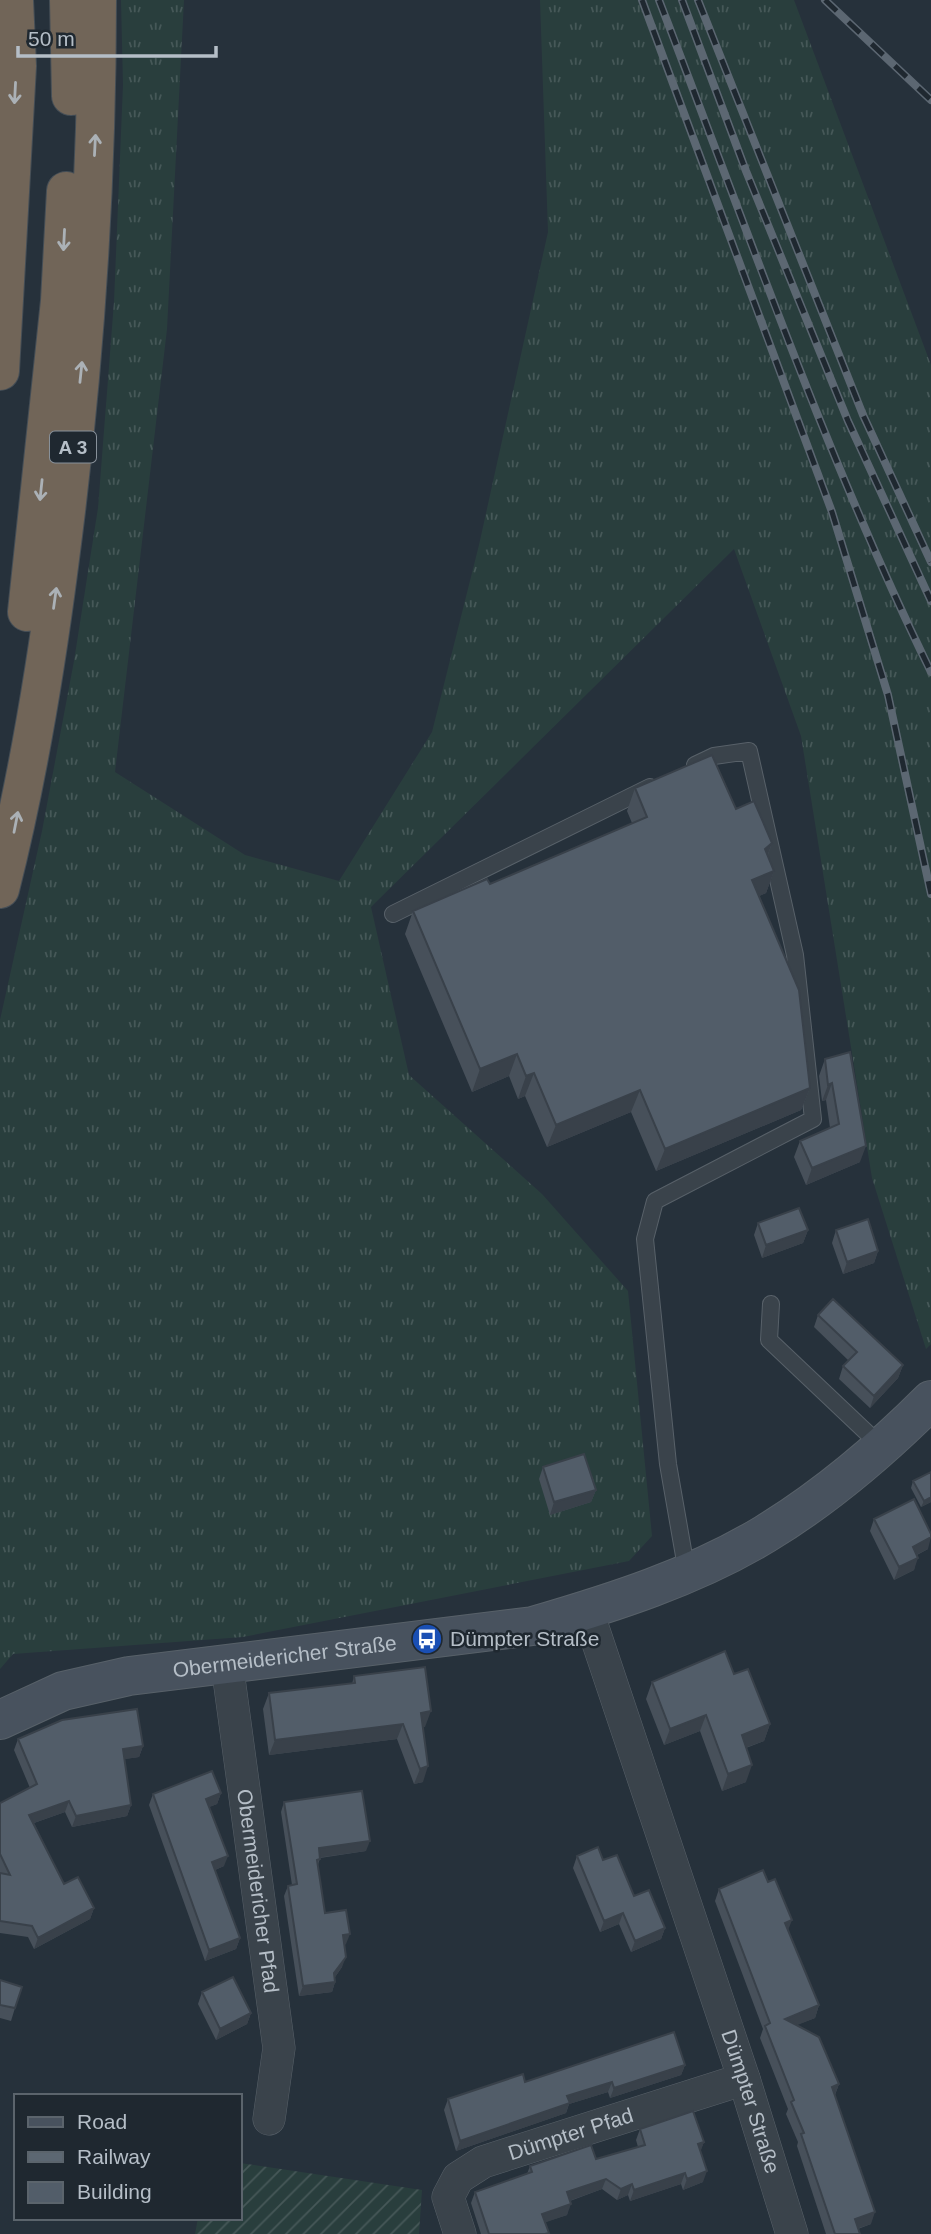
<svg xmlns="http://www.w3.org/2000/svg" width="931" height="2234" viewBox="0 0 931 2234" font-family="Helvetica,sans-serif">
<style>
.grass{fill:url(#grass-tufts)}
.garden{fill:url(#garden-furrows)}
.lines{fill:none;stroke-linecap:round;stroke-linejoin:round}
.lane-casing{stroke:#586169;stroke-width:18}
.street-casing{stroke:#586169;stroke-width:33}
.secondary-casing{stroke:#586169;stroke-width:40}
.highway-casing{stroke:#454e56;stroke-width:40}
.lane{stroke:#3a434b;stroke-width:16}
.street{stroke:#3a434b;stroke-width:32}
.secondary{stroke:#48525e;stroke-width:38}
.highway{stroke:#716558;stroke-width:38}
.rail-casing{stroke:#5c6772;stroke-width:8}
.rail{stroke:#1f2830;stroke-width:5;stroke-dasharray:16;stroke-linecap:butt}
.wall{fill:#47505a}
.shaded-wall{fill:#39414a}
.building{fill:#525d69;stroke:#39414a;stroke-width:2}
.oneway{stroke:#abb1b6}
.labels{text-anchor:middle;stroke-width:5;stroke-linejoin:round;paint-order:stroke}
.shield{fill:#1f2830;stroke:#88919a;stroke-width:2}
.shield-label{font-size:19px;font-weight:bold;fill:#b5bec7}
.poi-label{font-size:21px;fill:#b5bec7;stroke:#1f2830;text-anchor:start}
.street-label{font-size:21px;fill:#b5bec7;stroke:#1f2830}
</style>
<defs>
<pattern id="grass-tufts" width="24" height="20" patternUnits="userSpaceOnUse" patternTransform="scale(1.75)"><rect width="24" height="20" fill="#293e3d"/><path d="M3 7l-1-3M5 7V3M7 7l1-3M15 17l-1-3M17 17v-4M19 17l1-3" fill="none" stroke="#465858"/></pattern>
<pattern id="garden-furrows" width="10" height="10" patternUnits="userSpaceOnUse" patternTransform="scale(1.75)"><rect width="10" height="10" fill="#293e3d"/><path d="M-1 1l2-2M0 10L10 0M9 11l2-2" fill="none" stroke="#465858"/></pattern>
</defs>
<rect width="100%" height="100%" fill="#26313b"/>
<path class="grass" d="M121 0H184L167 329 115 772 245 855 339 881 432 732 479 545 548 232 540 0H794L931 365V1344L926 1349 872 1178 801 736 734 549 371 907 409 1075 542 1194 628 1291 652 1536 629 1561 243 1637 13 1654 0 1669V1020L42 831 74 661 98 508 114 302 123 85Z"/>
<path class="garden" d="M240 2163 422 2190 419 2234H195L198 2218H240Z"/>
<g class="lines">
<g class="lane-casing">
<path id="lane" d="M393 914 650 787
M771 1304 769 1340 882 1447
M687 1573 668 1464 645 1239 655 1201 813 1119 795 955 749 751 714 756 695 765"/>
</g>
<g class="street-casing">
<g id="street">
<path id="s1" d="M587 1610 744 2079 792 2234"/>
<path id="s2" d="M227 1664 279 2048 269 2119"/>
<path id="s3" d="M460 2234 448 2197 458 2178 483 2162 744 2079"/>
</g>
</g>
<g class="secondary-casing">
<g id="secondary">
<path id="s4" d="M0 1720 63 1691 129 1676 533 1626C612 1603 694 1577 765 1534 826 1497 881 1450 931 1400"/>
</g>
</g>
<g class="highway-casing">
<path id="highway" d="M69 0 71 96
M0 371 17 66 14 0
M27 612 60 301 66 191
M0 889C27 783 45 674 59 566 84 378 97 189 97 0"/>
</g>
<use href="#lane" class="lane"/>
<use href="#street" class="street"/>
<use href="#secondary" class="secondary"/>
<use href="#highway" class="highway"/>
<g class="rail-casing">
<path id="rail" d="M642 0 832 512 888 695 931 894
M659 0C745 223 826 458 931 672
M682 0 746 171 848 421 931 601
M698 0 863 415 931 562
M825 0 931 100"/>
</g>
<use href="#rail" class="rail"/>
</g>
<path class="wall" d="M635 788 736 809 772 843 768 855 774 871 766 893 759 896 810 1088 801 1110 656 1171 631 1112 547 1147 525 1096 518 1099 509 1076 472 1092 405 934 413 911 490 884 632 823 627 811Z
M825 1059 860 1162 806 1185 794 1157 800 1141 830 1128 826 1100 822 1101 819 1076Z
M758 1223 808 1230 803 1243 762 1258 754 1235Z
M836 1230 878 1251 874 1263 843 1274 832 1243Z
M818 1315 903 1365 898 1378 870 1408 839 1379 843 1366 849 1361 814 1327Z
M543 1467 596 1490 591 1502 550 1515 539 1479Z
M913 1481 931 1502 921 1507 911 1488Z
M874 1519 928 1549 917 1555 914 1570 894 1580 870 1531Z
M734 1674 770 1724 764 1741 746 1748V1782L722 1791 700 1731 664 1745 646 1699 652 1682Z
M354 1676 425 1727H423V1782L414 1784 397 1739 269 1755 263 1709 269 1693 352 1684Z
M18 1739 143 1746 139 1757 124 1759 131 1805 127 1816 72 1827 65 1812 34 1823 64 1884 94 1908 90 1919 34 1949 28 1937 0 1933V1803L30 1788 14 1750Z
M221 1793 217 1804 209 1807 224 1866 215 1870 240 1938 236 1949 205 1961 149 1805 153 1794Z
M284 1802 366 1851 320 1858 318 1865 325 1913 346 1944 344 1945 342 1967 335 1977V1982L332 1992 299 1996 284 1896 288 1886 292 1885 281 1812Z
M577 1856 603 1860 634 1896 665 1928 661 1939 631 1952 619 1924 600 1932 573 1868Z
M768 1882 819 2005 815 2018 796 2025 839 2084 835 2095 871 2224 858 2229 860 2234H826L797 2146 798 2142 786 2114 788 2109 760 2038 763 2029 715 1901 719 1889Z
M0 1980 15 2008 11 2021 0 2018Z
M202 1992 251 2013 247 2024 216 2040 198 2004Z
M685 2065 681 2075 610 2098 608 2092 569 2104 566 2113 456 2151 444 2110 448 2099 525 2082Z
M640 2129 704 2142 700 2151 703 2182 683 2190 681 2184 630 2201 628 2195 617 2200 602 2189 570 2201 567 2215 545 2222 548 2234H481L471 2203 475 2192 527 2174 530 2166 596 2159 638 2147 636 2140Z"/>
<path class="shaded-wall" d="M772 843 764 865 765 849Z
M774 871 766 893 744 903 752 880Z
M517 1054 509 1076 472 1092 480 1069Z
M534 1073 525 1096 518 1099 526 1076Z
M832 1083 826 1100 822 1101 828 1085Z
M810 1088 801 1110 656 1171 665 1149Z
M640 1090 631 1112 547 1147 556 1125Z
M866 1146 860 1162 806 1185 812 1168Z
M808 1230 803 1243 762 1258 766 1245Z
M878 1251 874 1263 843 1274 847 1262Z
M903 1365 898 1378 870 1408 874 1396Z
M596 1490 591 1502 550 1515 554 1502Z
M931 1497V1502L921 1507 924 1501Z
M931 1537 928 1549 908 1559 913 1547Z
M918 1558 914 1570 894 1580 899 1567Z
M431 1711 425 1727 416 1728 421 1713Z
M706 1715 700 1731 664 1745 670 1729Z
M403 1724 397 1739 269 1755 275 1740Z
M770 1724 764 1741 736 1751 742 1735Z
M143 1746 139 1757 119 1760 123 1749Z
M752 1765 746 1782 722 1791 728 1774Z
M428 1766 423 1782 414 1784 420 1769Z
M221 1793 217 1804 202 1810 206 1799Z
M69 1801 65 1812 25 1826 29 1815Z
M131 1805 127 1816 72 1827 76 1816Z
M370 1841 366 1851 316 1858 319 1848Z
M228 1856 224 1866 208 1873 212 1862Z
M94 1908 90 1919 34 1949 38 1938Z
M623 1913 619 1924 600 1932 604 1921Z
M792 1920 787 1933 785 1923Z
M665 1928 661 1939 631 1952 635 1941Z
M350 1934 346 1944 339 1945 343 1935Z
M240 1938 236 1949 205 1961 209 1950Z
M346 1957 342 1967 331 1983 335 1982 332 1992 299 1996 303 1986 334 1973Z
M819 2005 815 2018 780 2032 785 2019Z
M251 2013 247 2024 216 2040 220 2029Z
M685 2065 681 2075 610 2098 614 2088Z
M612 2082 608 2092 569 2104 566 2113 456 2151 460 2141 567 2096Z
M839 2084 834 2097 832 2087Z
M704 2142 700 2153 698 2144Z
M707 2171 703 2182 683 2190 687 2179Z
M685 2173 681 2184 630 2201 634 2190Z
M606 2179 602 2189 563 2203 567 2192Z
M632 2184 628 2195 617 2200 621 2189Z
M571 2204 567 2215 538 2225 542 2214Z
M875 2212 871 2224 850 2231 855 2219Z"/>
<path class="building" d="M712 755 736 809 754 801 772 843 765 849 774 871 752 880 799 990 810 1088 665 1149 640 1090 556 1125 534 1073 526 1076 517 1054 480 1069 413 911 487 879 490 884 647 817 635 788Z
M850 1052 866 1146 812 1168 800 1141 839 1124 832 1083 828 1085 825 1059Z
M799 1208 808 1230 766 1245 758 1223Z
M868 1219 878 1251 847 1262 836 1230Z
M833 1299 903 1365 874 1396 843 1366 857 1352 818 1315Z
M584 1454 596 1490 554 1502 543 1467Z
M931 1472V1497L924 1501 913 1481Z
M914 1499 931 1534V1537L913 1547 918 1558 899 1567 874 1519Z
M725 1651 734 1674 748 1669 770 1724 742 1735 752 1765 728 1774 706 1715 670 1729 652 1682Z
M425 1667 431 1711 421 1713 428 1766 420 1769 403 1724 275 1740 269 1693 355 1683 354 1676Z
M137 1709 143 1746 123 1749 131 1805 76 1816 69 1801 29 1815 64 1884 78 1877 94 1908 38 1938 32 1926 0 1921V1873L10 1875 0 1854V1803L37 1784 18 1739 62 1720Z
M212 1771 221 1793 206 1799 228 1856 212 1862 240 1938 209 1950 153 1794Z
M362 1791 370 1841 319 1848 320 1859 317 1860 325 1913 346 1910 350 1934 343 1935 346 1957 334 1973 335 1982 303 1986 288 1886 297 1884 284 1802Z
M598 1847 603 1860 617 1855 634 1896 649 1890 665 1928 635 1941 623 1913 604 1921 577 1856Z
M763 1870 768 1882 775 1879 792 1920 785 1923 819 2005 785 2019 819 2037 839 2084 832 2087 875 2212 855 2219 860 2234H835L801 2134 804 2133 791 2102 794 2100 765 2026 770 2023 719 1889Z
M233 1977 251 2013 220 2029 202 1992Z
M0 1980 22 1987 15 2008 0 2005Z
M674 2032 685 2065 614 2088 612 2082 567 2096 570 2103 460 2141 448 2099 523 2074 525 2082Z
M693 2111 704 2142 698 2144 707 2171 687 2179 685 2173 634 2190 632 2184 621 2189 606 2179 567 2192 571 2204 542 2214 549 2233 545 2234H489L475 2192 532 2172 530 2166 591 2145 596 2159 645 2145 640 2129Z"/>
<defs><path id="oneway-shaft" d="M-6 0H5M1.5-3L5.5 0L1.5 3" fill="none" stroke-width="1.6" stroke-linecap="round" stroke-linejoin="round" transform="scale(1.75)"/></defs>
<g class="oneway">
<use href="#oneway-shaft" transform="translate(15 93) rotate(93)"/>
<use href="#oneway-shaft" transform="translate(95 145) rotate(-87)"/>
<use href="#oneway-shaft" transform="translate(64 240) rotate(93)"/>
<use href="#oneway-shaft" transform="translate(81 372) rotate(-84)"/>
<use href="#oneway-shaft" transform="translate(41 490) rotate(96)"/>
<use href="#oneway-shaft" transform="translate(55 598) rotate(-82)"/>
<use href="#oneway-shaft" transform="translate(16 822) rotate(-79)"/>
</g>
<defs>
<g id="bus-disc" transform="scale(1.575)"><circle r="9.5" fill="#1a4fb4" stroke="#1f2830"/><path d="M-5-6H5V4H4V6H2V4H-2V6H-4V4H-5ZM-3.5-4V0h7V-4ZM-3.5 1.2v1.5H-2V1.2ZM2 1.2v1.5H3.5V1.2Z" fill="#fff"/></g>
</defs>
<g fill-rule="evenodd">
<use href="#bus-disc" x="427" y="1639"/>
</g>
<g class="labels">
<rect class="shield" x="50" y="431.5" width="46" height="31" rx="5"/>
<g class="shield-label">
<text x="73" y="454">A 3</text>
</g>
<g class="poi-label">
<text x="450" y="1646">Dümpter Straße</text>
</g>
<g class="street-label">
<text dy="7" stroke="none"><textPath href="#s4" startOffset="294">Obermeidericher Straße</textPath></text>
<text dy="7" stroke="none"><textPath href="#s2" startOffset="229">Obermeidericher Pfad</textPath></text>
<text dy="7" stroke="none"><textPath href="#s1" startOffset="518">Dümpter Straße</textPath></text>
<text dy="7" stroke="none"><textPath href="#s3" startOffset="182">Dümpter Pfad</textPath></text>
</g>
</g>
<rect x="14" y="2094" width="228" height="126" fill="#1f2830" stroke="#5b646c" stroke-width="2"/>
<rect x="28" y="2117" width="35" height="10" fill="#48525e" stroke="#5b646c" stroke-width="2"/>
<text x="77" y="2129" font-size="21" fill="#b5bec7">Road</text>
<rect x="28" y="2152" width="35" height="10" fill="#5c6772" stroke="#5b646c" stroke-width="2"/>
<text x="77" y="2164" font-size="21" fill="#b5bec7">Railway</text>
<rect x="28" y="2182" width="35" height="21" fill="#525d69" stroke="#5b646c" stroke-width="2"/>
<text x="77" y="2199" font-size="21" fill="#b5bec7">Building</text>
<path d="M18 46v10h198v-10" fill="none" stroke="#b5bec7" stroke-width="3.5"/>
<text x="28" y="46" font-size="21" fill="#b5bec7" stroke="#1f2830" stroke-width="5" paint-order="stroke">50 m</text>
</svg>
